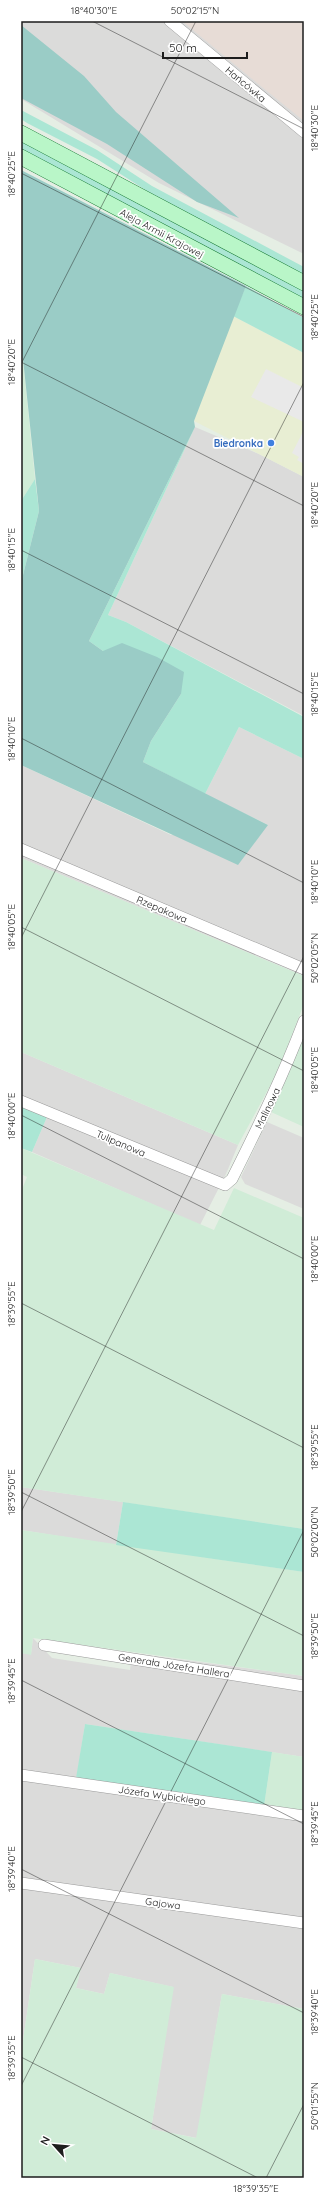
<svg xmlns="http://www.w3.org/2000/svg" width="325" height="2199" viewBox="0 0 325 2199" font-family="Quicksand,sans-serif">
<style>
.residential{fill:#dbdbda}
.commercial{fill:#e8eed3}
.industrial{fill:#e7dcd6}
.farmland{fill:#d0ecd7}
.grass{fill:#abe6d4}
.forest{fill:#9accc6}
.parking{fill:#e9e9e9}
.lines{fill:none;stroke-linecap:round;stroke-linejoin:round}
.street-casing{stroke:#9a9a9a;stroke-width:12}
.secondary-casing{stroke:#096f27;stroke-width:16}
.street{stroke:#fff;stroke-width:11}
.secondary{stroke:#b9f6c8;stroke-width:15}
.ticks{fill:none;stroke:#1d1d1d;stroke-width:1;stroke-opacity:0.45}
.shop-dot{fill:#3f7fe0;stroke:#fff;stroke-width:1.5}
.labels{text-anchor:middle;stroke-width:3.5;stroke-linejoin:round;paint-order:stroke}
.street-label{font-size:10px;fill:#1d1d1d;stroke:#fff}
.shop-label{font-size:10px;font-weight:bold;fill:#366cbe;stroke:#fff;text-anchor:end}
.neatline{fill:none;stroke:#1d1d1d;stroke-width:1.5}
.ticks-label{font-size:10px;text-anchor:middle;fill:#1d1d1d}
</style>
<rect width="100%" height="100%" fill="#e5eee4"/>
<path class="residential" d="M21 21H304V254L159 183 21 99Z
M195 427 259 454 304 477V716L126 622 108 615Z
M239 727 304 759V976L21 858V765L171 835 268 825 205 794Z
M21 1052 238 1145 226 1174 200 1225 32 1152 47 1117 21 1106Z
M267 1122 304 1138V1209L245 1184 241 1177Z
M21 1487 123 1502 116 1545 21 1530Z
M33 1638 52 1658 130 1670 132 1653 304 1676V1757L85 1724 75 1788 304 1822V2009L222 1994 197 2138 151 2129 173 1987 110 1973 104 1994 76 1988 81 1968 35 1959 21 2054V1653L31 1654Z"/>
<path class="commercial" d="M233 316 304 353V477L194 421Z"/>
<path class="industrial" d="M182 21H304V121L251 78Z"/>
<path class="farmland" d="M21 340 35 479 21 501Z
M21 858 304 976V1004L278 1071 238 1145 21 1052Z
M304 1037V1127L271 1112Z
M21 1148 214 1230 234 1188 304 1218V1529L21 1487V1192L27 1177 21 1174Z
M21 1530 304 1572V1676L33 1638 31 1655 21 1653Z
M272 1752 304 1757V1811L264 1806Z
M35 1959 81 1968 76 1988 104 1994 110 1973 174 1987 151 2129 196 2138 222 1994 304 2009V2178H21V2054Z"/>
<path class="grass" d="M21 110 97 150 152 186 304 267V275L147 191 97 159 27 123 21 119Z
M21 140 304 290V300L21 150Z
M246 286 304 318V353L233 316Z
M195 427 108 615 126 622 304 717V759L239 727 205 794 143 762 151 741 181 694 103 651 89 641Z
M35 479 39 511 21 583V501Z
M21 1106 47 1117 32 1152 21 1148Z
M123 1502 304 1529V1572L116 1545Z
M85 1724 272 1752 264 1806 76 1778Z"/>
<path class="forest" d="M21 25 84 76 116 112 239 218 197 202 107 144 21 98Z
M21 170 246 286 194 421 195 427 89 641 103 651 122 643 157 657 184 672 181 694 151 741 143 762 268 825 238 865 21 765V583L39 511 21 340Z"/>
<path class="parking" d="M266 369 304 388V422L251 397Z
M304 430V464L297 460 299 457 292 453Z"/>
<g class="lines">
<g class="street-casing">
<path id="street" d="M170 21 304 132
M21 849 304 969
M21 1101 225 1185 232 1179C258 1127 283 1076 304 1021
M44 1645 304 1686
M21 1775 304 1816
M21 1883 304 1923"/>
</g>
<g class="secondary-casing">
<path id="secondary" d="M21 133 304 283
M21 157 304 307"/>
</g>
<use href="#street" class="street"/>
<use href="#secondary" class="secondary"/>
</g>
<path class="ticks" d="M92 21 304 129M21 173 304 317M21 362 304 506M21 364 196 21M21 550 304 694M21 738 304 883M21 927 304 1071M21 938 304 382M21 1115 304 1259M21 1303 304 1448M21 1492 304 1636M21 1512 304 956M21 1680 304 1824M21 1869 304 2013M21 2057 258 2178M21 2086 304 1530M266 2178 304 2104"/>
<circle class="shop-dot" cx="271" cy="443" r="4"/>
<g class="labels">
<g class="street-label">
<text transform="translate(246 84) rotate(40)" y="4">Hańcówka</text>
<text transform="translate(162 233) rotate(28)" y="4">Aleja Armii Krajowej</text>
<text transform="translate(162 909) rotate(23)" y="4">Rzepakowa</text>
<text transform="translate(267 1108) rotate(-64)" y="4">Malinowa</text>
<text transform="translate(121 1143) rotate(23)" y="4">Tulipanowa</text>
<text transform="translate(174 1665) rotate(9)" y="4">Generała Józefa Hallera</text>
<text transform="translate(162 1795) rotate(8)" y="4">Józefa Wybickiego</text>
<text transform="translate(163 1903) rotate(8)" y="4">Gajowa</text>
</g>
<g class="shop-label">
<text x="263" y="447">Biedronka</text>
</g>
</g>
<rect width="325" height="2199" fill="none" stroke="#ffffff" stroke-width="44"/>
<g transform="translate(54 2145) rotate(297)" stroke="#ffffff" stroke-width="3" paint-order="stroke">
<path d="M0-3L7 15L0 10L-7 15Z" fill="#1d1d1d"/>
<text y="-6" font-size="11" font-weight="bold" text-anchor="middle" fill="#1d1d1d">N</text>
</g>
<path d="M163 52v6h84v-6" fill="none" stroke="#1d1d1d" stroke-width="2"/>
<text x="169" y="52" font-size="12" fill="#1d1d1d" stroke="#ffffff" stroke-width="3" paint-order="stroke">50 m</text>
<rect x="22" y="22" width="281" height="2155" class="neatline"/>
<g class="ticks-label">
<text x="94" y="14">18°40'30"E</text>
<text x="195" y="14">50°02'15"N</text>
<text transform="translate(314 128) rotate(-90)" y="4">18°40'30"E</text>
<text transform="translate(11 174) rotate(-90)" y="4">18°40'25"E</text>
<text transform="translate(314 317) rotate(-90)" y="4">18°40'25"E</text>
<text transform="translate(11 362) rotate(-90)" y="4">18°40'20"E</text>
<text transform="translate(314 505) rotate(-90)" y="4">18°40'20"E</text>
<text transform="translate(11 550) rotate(-90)" y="4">18°40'15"E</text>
<text transform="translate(314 694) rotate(-90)" y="4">18°40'15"E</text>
<text transform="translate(11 739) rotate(-90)" y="4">18°40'10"E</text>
<text transform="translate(314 882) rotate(-90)" y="4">18°40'10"E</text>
<text transform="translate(11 927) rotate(-90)" y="4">18°40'05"E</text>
<text transform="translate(314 958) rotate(-90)" y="4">50°02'05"N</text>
<text transform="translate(314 1070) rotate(-90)" y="4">18°40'05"E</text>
<text transform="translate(11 1116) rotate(-90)" y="4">18°40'00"E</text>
<text transform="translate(314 1259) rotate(-90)" y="4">18°40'00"E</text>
<text transform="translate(11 1304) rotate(-90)" y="4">18°39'55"E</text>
<text transform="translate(314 1447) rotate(-90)" y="4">18°39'55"E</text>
<text transform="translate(11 1492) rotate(-90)" y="4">18°39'50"E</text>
<text transform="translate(314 1532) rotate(-90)" y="4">50°02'00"N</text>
<text transform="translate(314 1636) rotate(-90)" y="4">18°39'50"E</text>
<text transform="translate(11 1681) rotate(-90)" y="4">18°39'45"E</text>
<text transform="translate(314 1824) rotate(-90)" y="4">18°39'45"E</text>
<text transform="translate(11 1869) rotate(-90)" y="4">18°39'40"E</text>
<text transform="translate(314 2012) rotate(-90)" y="4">18°39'40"E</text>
<text transform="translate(11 2058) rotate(-90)" y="4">18°39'35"E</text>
<text transform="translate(314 2106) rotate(-90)" y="4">50°01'55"N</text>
<text x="256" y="2192">18°39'35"E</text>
</g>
</svg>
